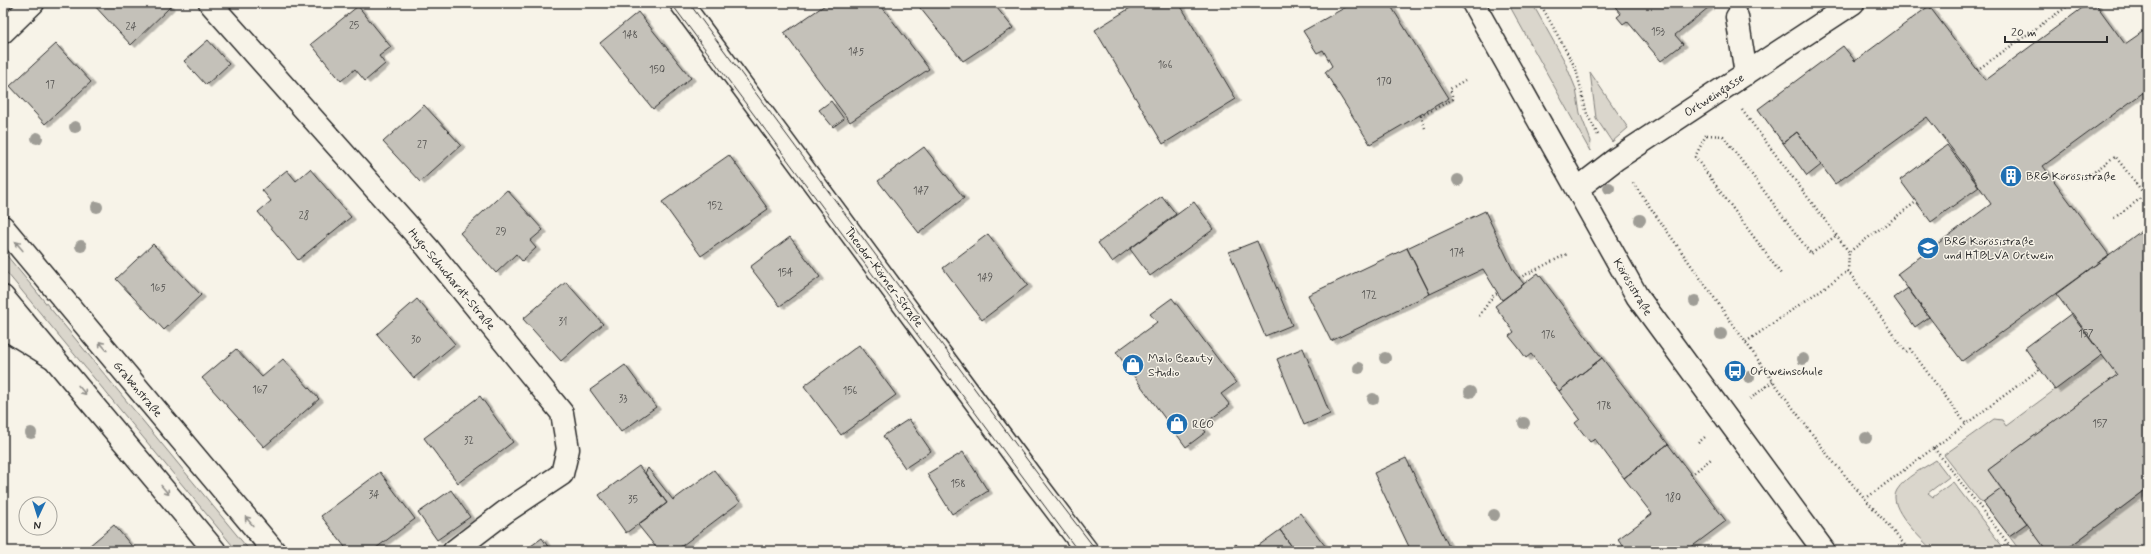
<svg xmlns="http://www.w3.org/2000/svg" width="2151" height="554" viewBox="0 0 2151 554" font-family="Mynerve,sans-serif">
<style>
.green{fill:#dad6cc;stroke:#82807c}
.building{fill:#c4c1b9;stroke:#2b2b2b;filter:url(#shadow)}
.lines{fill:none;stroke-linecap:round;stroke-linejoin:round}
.minor-casing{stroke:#2b2b2b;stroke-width:25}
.major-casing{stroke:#2b2b2b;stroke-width:25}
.path{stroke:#2b2b2b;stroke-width:2.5;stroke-dasharray:1 3;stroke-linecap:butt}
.minor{stroke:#f7f3e8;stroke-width:22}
.major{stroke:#f7f3e8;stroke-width:22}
.tram{stroke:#2b2b2b;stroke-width:1}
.tree{fill:#9f9d96}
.oneway{stroke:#918f8a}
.labels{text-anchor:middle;stroke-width:3;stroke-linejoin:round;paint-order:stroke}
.number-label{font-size:10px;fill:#51504e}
.street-label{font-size:12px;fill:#2b2b2b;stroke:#f7f3e8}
.poi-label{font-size:12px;fill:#2b2b2b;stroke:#f7f3e8;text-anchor:start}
</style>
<defs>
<filter id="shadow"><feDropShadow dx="4.5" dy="2.5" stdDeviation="0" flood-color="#0004"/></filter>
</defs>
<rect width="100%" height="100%" fill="#f7f3e8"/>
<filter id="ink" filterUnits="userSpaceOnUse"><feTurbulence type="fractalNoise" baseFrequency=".025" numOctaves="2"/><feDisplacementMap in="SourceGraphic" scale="8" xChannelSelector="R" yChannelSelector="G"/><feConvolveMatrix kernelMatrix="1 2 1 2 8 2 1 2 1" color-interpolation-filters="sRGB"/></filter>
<g filter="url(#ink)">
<path class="green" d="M1508 3H1532L1564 60 1576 89 1580 113 1591 141 1590 151Z
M1590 72 1628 128 1612 142 1596 118Z
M3 251 250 551H237L3 268Z
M2102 355 2117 375 1988 470 2001 489 1983 502 1979 500 1944 455 1994 419 2002 420 2006 426Z
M1936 460 1949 477 1928 493 1933 497 1953 482 2006 551H1933C1922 539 1886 507 1897 490 1905 477 1924 468 1936 460Z
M2148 488V543L2137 551H2064Z
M2027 523 2047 551H2020L2009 536Z"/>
<path class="building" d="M92 3H167L170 7 131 45Z
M828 3H879L929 69 850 122 784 33Z
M916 3H993L1013 28 963 61Z
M1138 3H1179L1236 99 1163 144 1095 30Z
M1353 3H1389L1449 98 1370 144 1325 72 1332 66 1323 50 1317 53 1303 31Z
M1612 3H1705L1709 7 1675 35 1683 44 1661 61 1627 21 1623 24 1617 17 1621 14Z
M2089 3H2095L2125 44 2148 28V89L2043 166 2109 255 1962 361 1897 274 1991 204 1966 167 1927 117 1835 184 1797 132 1783 143 1758 109 1843 46 1855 61 1929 6 1985 80Z
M358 6 391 47 379 56 385 64 365 81 355 69 341 81 311 44Z
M638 12 691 78 653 109 600 43Z
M208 40 229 64 206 85 184 61Z
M56 44 91 82 45 124 10 86Z
M831 101 844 119 833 127 819 110Z
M424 105 461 145 420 182 383 142Z
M1797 132 1821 165 1807 176 1783 143Z
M1947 145 1979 187 1931 222 1900 180Z
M924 147 964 198 919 233 878 181Z
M729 155 768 209 701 256 662 202Z
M310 169 351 217 298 260 258 212 271 201 262 190 287 170 296 181Z
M507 190 543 230 530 241 536 248 522 261 516 254 496 273 460 233Z
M1162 196 1176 214 1112 262 1098 243Z
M1194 202 1214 229 1150 276 1130 249Z
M1485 211 1514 272 1524 284 1502 300 1483 269 1430 294 1407 248Z
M2148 226V488L2064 551H2047L1988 470 2117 375 2056 294Z
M988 234 1028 285 982 320 943 268Z
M790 237 820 277 780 306 750 267Z
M1257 241 1292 325 1265 336 1229 252Z
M153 244 201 295 164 330 116 279Z
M1407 248 1430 294 1331 341 1308 295Z
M1538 273 1602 358 1559 391 1531 354 1526 358 1518 347 1509 336 1514 332 1495 306Z
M566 282 603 324 561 361 523 319Z
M1908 288 1929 317 1915 327 1894 298Z
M1172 298 1236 383 1221 394 1230 405 1201 426 1206 432 1186 447 1116 352 1157 322 1150 314Z
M417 299 455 344 414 378 377 334Z
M2072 313 2102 355 2055 390 2025 348Z
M859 345 896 395 841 435 804 386Z
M1303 348 1330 414 1304 425 1277 359Z
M236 349 262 377 283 359 319 399 264 447 202 378Z
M1602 358 1668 444 1624 478 1595 439 1590 442 1575 423 1580 419 1559 391Z
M625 365 656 407 621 432 590 390Z
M480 396 513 442 458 483 424 438Z
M909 419 931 451 905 468 883 436Z
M1668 444 1726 521 1686 551H1627L1618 539 1652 514 1624 478Z
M963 452 988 491 952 514 927 474Z
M1406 458 1451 551H1411L1374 473Z
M639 466 667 503 626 533 599 495Z
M648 468 673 500 714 470 740 502 675 551H659L638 525 667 503 645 473Z
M380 472 415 519 372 551H348L321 516Z
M2001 489 2027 523 2009 536 1983 502Z
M451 490 470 517 437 540 418 513Z
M1300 513 1329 551H1295L1280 530Z
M114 525 136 551H83Z
M1280 530 1295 551H1251Z
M542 538 551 551H524Z
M1236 544 1243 551H1227Z"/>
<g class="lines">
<g class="minor-casing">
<path id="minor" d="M210 3 427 247 562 413 568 449 562 474 505 512 454 551
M1473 3 1637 296 1824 551
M1737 17 1746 74
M3 32 33 3
M1577 189 1616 159 1853 3
M3 327 52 357"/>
</g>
<g class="major-casing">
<path id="major" d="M681 3 1031 477 1087 551
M3 227 274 551
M3 297 215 551"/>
</g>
<path class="path" d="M1540 3 1576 69 1587 114 1598 135
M1977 70 2072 3
M1742 110 1849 252
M1425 128 1421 116 1453 99 1450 89 1465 80
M1706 135 1695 157 1781 274
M1707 135 1723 136 1811 254 1837 235
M2085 179 2115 156 2145 195
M1633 183 1773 381 1830 458 1910 551
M2114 218 2148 193
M1848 271 1906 352 1910 349 1966 424
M1519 278 1569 253
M1479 316 1493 296 1497 293
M1746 342 1848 271 1849 252 1916 202
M1750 399 1773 381
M1698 443 1705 437
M1934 448 2014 551
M1691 475 1711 459
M1865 499 2040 369"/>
<use href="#minor" class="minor"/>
<use href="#major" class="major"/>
<path class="tram" d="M671 3 1078 551
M689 3 1037 473 1097 551"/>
</g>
<g class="tree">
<circle cx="75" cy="127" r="6"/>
<circle cx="37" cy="138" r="6"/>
<circle cx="1458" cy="180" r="6"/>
<circle cx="1609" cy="188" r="6"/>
<circle cx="97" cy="207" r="6"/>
<circle cx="1640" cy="220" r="6"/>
<circle cx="81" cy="246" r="6"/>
<circle cx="1695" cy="301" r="6"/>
<circle cx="1721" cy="334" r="6"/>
<circle cx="1385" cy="358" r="6"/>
<circle cx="1803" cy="359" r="6"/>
<circle cx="1359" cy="368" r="6"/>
<circle cx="1749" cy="377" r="6"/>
<circle cx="1470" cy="392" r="6"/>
<circle cx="1373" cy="399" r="6"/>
<circle cx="1524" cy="423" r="6"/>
<circle cx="31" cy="433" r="6"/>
<circle cx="1866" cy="438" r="6"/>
<circle cx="1494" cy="515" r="6"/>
</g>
<defs><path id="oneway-shaft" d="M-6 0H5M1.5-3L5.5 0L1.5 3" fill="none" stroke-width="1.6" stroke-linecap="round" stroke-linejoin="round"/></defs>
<g class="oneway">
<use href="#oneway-shaft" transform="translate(19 246) rotate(-130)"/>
<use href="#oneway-shaft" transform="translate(103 346) rotate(-130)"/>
<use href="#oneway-shaft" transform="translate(82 390) rotate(50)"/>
<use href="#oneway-shaft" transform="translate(165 490) rotate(50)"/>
<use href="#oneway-shaft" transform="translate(249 521) rotate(-130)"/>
</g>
</g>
<defs>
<g id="building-disc" transform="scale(1.15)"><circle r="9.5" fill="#1f6fb2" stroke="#f7f3e8"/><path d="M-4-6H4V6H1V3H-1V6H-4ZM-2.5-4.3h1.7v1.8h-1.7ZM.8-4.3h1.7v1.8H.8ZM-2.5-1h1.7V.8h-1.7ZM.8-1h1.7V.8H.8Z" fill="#fff"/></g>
<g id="school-disc" transform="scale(1.15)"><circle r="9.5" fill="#1f6fb2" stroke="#f7f3e8"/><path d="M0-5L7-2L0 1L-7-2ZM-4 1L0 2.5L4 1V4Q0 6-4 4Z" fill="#fff"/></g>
<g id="shop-disc" transform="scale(1.15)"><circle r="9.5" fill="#1f6fb2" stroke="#f7f3e8"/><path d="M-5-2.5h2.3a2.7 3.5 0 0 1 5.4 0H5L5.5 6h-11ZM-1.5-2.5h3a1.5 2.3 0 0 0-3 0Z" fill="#fff"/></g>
<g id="bus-disc" transform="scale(1.15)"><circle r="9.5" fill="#1f6fb2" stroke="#f7f3e8"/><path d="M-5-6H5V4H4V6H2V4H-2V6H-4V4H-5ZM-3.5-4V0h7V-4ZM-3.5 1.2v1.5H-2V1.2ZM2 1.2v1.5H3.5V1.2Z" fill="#fff"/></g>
</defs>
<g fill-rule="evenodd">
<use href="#building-disc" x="2011" y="176"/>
<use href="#school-disc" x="1928" y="248"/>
<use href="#shop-disc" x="1133" y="365"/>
<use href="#bus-disc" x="1735" y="371"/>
<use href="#shop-disc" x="1177" y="424"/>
</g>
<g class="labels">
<g class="number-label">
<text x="354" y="29">25</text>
<text x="131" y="30">24</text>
<text x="1658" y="35">153</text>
<text x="630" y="38">148</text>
<text x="856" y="55">145</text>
<text x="1165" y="68">166</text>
<text x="657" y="73">150</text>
<text x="1384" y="85">170</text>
<text x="50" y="88">17</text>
<text x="422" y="148">27</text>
<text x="921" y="194">147</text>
<text x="715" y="209">152</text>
<text x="304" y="219">28</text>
<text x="501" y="235">29</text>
<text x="1457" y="256">174</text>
<text x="785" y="276">154</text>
<text x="985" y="281">149</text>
<text x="158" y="291">165</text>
<text x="1369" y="298">172</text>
<text x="563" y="325">31</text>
<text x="2086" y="337">157</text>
<text x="1548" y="338">176</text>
<text x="416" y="343">30</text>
<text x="260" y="393">167</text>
<text x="850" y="394">156</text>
<text x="623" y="402">33</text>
<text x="1604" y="409">178</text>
<text x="2100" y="427">157</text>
<text x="469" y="444">32</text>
<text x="958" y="487">158</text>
<text x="374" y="498">34</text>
<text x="1673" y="501">180</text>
<text x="633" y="503">35</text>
</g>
<g class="street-label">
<text transform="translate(1714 95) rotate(-33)" y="4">Ortweingasse</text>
<text transform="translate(884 277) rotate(53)" y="4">Theodor-Körner-Straße</text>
<text transform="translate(452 279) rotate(50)" y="4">Hugo-Schuchardt-Straße</text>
<text transform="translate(1633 287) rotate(59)" y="4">Körösistraße</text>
<text transform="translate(138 389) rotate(50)" y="4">Grabenstraße</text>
</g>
<g class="poi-label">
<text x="2026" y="180">BRG Körösistraße</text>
<text x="1944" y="245">BRG Körösistraße<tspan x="1944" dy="14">und HTBLVA Ortwein</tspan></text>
<text x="1148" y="362">Malo Beauty<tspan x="1148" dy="14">Studio</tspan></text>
<text x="1750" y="375">Ortweinschule</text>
<text x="1192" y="428">RCO</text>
</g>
</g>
<rect width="2151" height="554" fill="none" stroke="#f7f3e8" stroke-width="16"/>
<rect x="8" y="8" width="2135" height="538" fill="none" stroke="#2b2b2b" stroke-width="1.5" filter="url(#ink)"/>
<g transform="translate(38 516) rotate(184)"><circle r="19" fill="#f7f3e8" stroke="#a5a39c"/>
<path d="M0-3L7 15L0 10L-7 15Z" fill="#1f6fb2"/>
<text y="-6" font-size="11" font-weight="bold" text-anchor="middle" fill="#2b2b2b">N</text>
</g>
<path d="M2005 36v6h102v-6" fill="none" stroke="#2b2b2b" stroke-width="2"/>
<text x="2011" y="36" font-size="12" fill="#2b2b2b" stroke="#f7f3e8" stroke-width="3" paint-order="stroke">20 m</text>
</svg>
